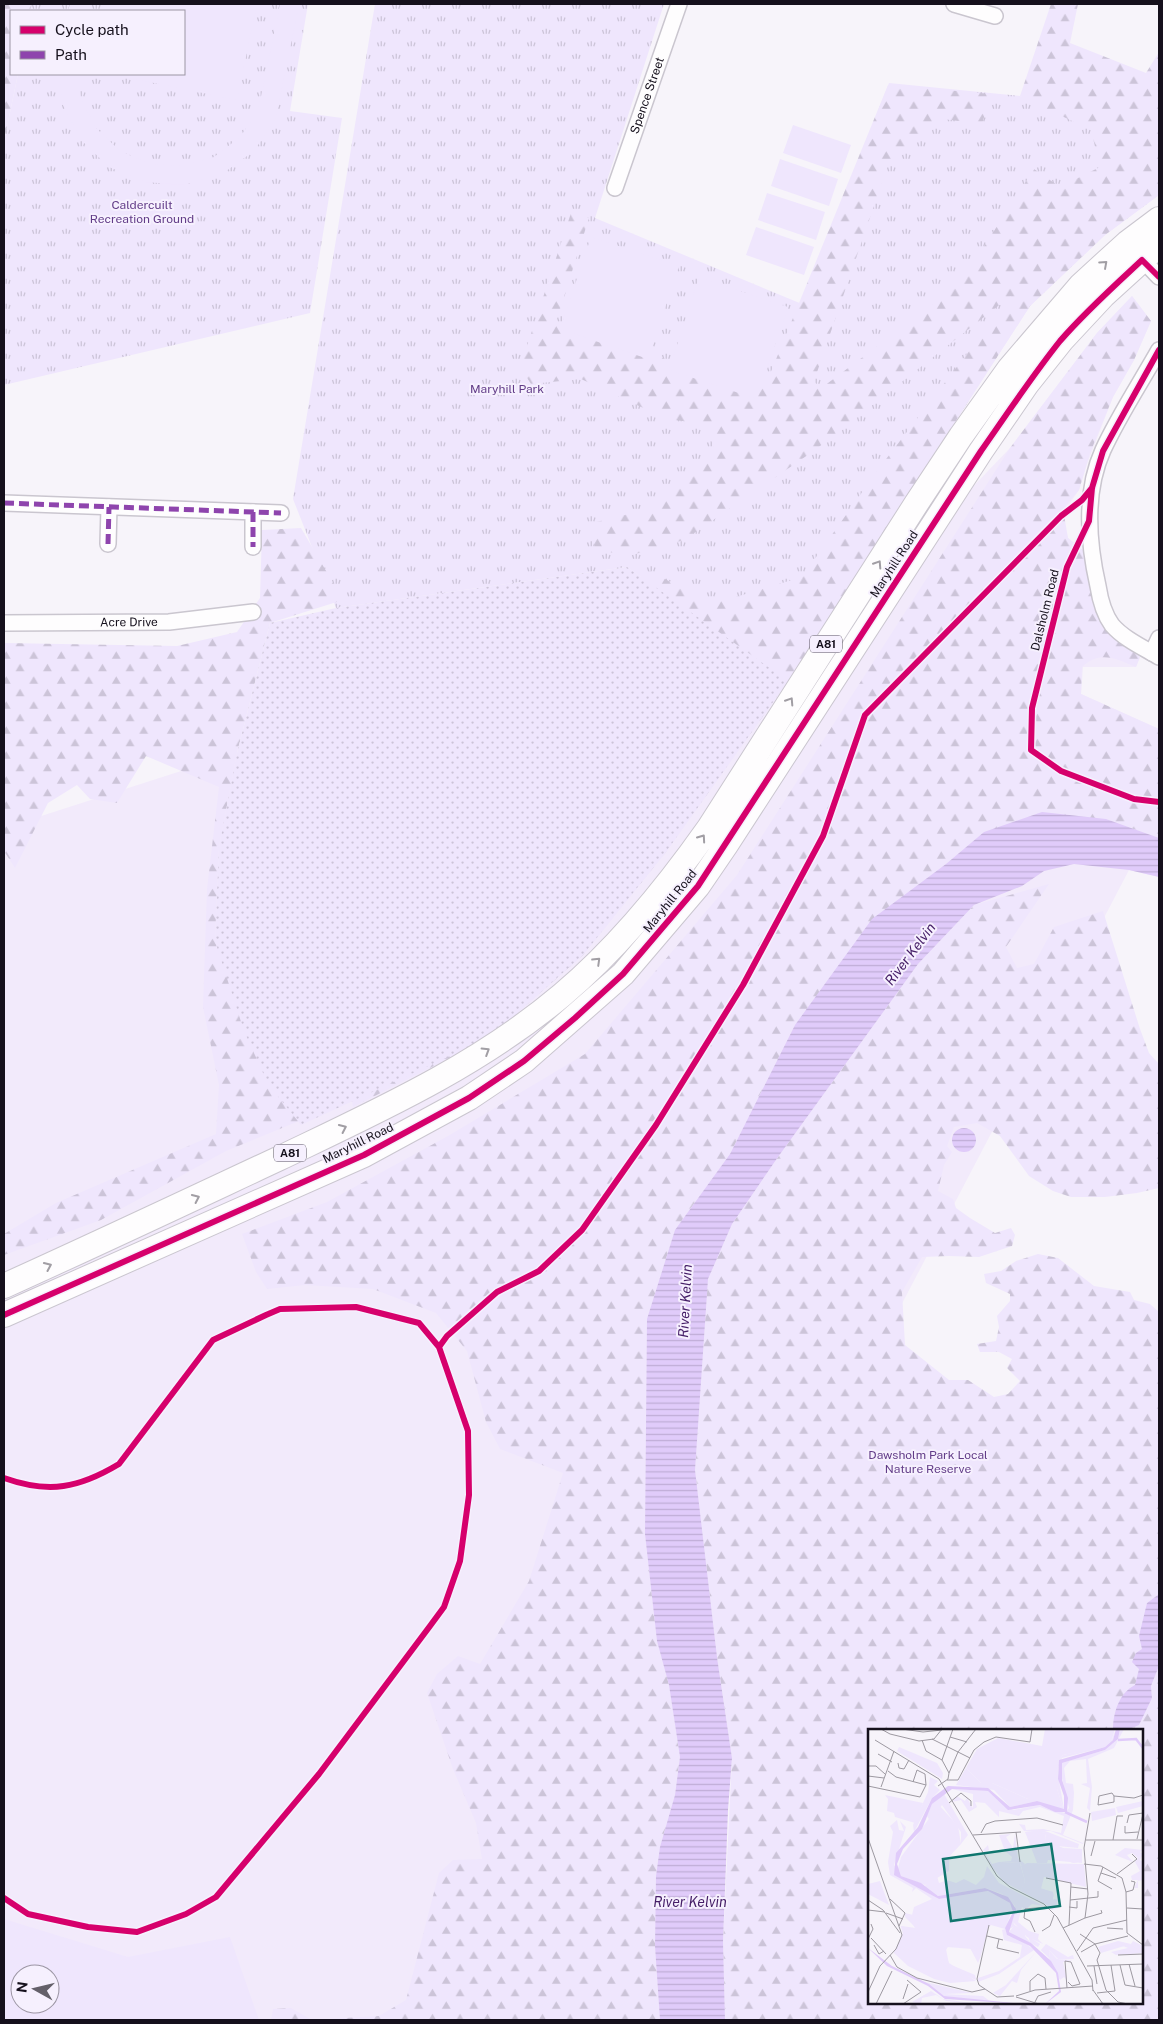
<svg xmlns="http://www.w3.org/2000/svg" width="1163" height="2024" viewBox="0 0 1163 2024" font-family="'Public Sans',sans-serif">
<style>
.built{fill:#f2eafb;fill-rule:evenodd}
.grass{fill:url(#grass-tufts)}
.forest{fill:url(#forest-firs)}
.garden{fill:url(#garden-dots)}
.pitch{fill:#efe6fd;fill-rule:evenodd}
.water{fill:url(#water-rules)}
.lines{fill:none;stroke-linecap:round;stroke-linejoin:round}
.street-casing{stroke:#cac6cf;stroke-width:18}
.primary-casing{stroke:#cac6cf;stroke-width:26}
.street{stroke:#fefdfe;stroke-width:15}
.primary{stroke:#fefdfe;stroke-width:24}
.quiet{stroke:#8e44ad;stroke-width:5;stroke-dasharray:10 5;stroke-linecap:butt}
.cycleway-casing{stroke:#f6f0fe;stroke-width:9}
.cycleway{stroke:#d6006c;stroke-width:6}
.oneway{stroke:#a19ea4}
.labels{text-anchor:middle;stroke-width:4;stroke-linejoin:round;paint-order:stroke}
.shield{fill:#f6f0fe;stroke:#585360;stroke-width:1}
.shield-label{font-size:11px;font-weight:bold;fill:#15101c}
.street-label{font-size:12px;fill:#15101c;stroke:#f6f0fe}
.park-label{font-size:12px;fill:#623c88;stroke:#f6f0fe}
.water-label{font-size:14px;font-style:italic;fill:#451e67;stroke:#f6f0fe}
.inset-river{fill:none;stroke:#e0cbfa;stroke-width:2.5}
.inset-road{fill:none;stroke:#9d99a1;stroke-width:1}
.view{fill:#0f766e;fill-opacity:0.15;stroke:#0f766e;stroke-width:2.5}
.inset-edge{fill:none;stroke:#15101c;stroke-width:2.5}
</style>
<defs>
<pattern id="grass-tufts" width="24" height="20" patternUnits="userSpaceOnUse" patternTransform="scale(1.25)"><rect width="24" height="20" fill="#efe6fd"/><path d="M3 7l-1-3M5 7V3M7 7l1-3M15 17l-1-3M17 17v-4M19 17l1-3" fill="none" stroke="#ccc4d8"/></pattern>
<pattern id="forest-firs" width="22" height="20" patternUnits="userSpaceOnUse" patternTransform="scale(1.25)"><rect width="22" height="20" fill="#efe6fd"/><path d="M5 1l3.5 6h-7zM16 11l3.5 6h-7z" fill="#ccc4d8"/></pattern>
<pattern id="garden-dots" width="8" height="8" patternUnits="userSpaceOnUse" patternTransform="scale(1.25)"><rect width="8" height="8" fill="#efe6fd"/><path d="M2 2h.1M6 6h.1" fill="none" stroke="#ccc4d8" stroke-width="1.8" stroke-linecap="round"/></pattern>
<pattern id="water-rules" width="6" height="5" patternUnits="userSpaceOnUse" patternTransform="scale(1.25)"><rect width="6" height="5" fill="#e0cbfa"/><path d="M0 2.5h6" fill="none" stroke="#bfadd6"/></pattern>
</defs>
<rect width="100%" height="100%" fill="#f7f4fa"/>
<path class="built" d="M1132 296 1151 321 1134 360 1113 397 1087 464 1079 490 1061 516 1068 538 1084 551 1094 607 1109 633 1140 657 1136 667H1083L1081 694 1159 729V877L1129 870 717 1657 725 2020H4V828L237 753 627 567 788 680 1010 448 1097 333ZM20 1974H50V2004H20Z"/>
<path class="grass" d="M32 4H308L290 111 342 118 310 313 4 385V141L18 74H184V11H30Z
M375 4H664L595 218 802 304 889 83 1020 96 1157 123 1159 195 1105 235 1030 306 788 681 627 567 336 608 293 499Z"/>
<path class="forest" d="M4 4H32L30 11H11V74H18L4 141Z
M1051 4H1078L1070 43 1146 73 1159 52V195L1105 235 1030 306 788 681 666 852 583 955 489 1038 353 1107 348 1077 613 594 650 571 712 604 802 577 880 467 1012 295 815 450 684 540 625 557 595 547 588 524 649 509 714 449 706 424 667 419 581 379 531 384 520 367 572 210 589 218 556 322 730 381 768 379 888 85 991 94 982 124 943 119 888 165 814 381 820 389 931 306 976 259 1034 169 1060 187 1100 167 1091 130 1020 96Z
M1132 296 1151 321 1134 360 1113 397 1090 453 1079 490 1063 509 1068 538 1084 551 1094 607 1109 633 1140 657 1136 667C1116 659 1100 650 1082 667L1081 694 1159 729V838L1106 819 984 832 946 864 795 1025 730 1154 675 1230 647 1319 645 1534 657 1641 669 1685 680 1757 675 1795 660 1847 656 1876 655 1946 660 2020H271L273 2009 291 2008 312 2020 379 2016 406 2000 439 1873 453 1860 482 1859 476 1823 453 1769 427 1693 437 1674 458 1656 480 1664 529 1581 563 1473 500 1449 486 1422 467 1351 436 1313 373 1289 305 1285 267 1289 256 1272 242 1234 327 1202 448 1136 585 1054 737 875 1010 448 1097 333Z
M301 528 343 600 270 623 237 753 219 847 215 941 338 1105 226 1151 101 1220 4 1255V1234L56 1203 216 1134 219 1085 203 1007 207 889 219 787 146 756 117 803 90 799 77 785 48 803 15 868 4 851V643L177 646 237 632 260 598 262 530Z
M1049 884 1006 947 1017 968 1034 964 1054 927 1103 911 1140 1029 1149 1053 1159 1064V1188L1137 1193 1105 1197H1071L1053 1191 1029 1176 1000 1136 977 1123 954 1127 947 1146 952 1152 944 1165 938 1191 953 1199 956 1208 970 1218 995 1233 1011 1228 1015 1235 1012 1246 979 1257 949 1256 922 1257 902 1292 905 1345 949 1380H968L994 1397 1008 1394 1020 1381 1007 1368 1012 1359 999 1352H980L977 1344 996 1341 999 1327 997 1316 1010 1301V1294L986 1283 984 1274 1001 1271 1016 1261 1038 1254 1058 1258 1094 1286 1130 1292 1134 1300 1150 1304 1159 1312V1594L1147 1603C1145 1627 1144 1663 1135 1685 1129 1701 1113 1713 1113 1730H869V2003H1142V1730H1132L1152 1698 1151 1686 1159 1666V2020H725L723 1942 732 1758 717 1657 695 1470 708 1279 732 1224 778 1157 918 964 974 905Z"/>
<path class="garden" d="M627 567 788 681 666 852 583 955 489 1038 301 1125 268 1084 244 1031 215 941 219 847 237 753 270 623 336 608Z"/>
<path class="pitch" d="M70 4H89L88 11H68Z
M107 4H257L237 100 110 74H184V11H106Z
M280 4H299L276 118 254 151 222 174 184 185 145 182 109 167 81 140 63 105 59 74H78L81 99 96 128 120 151 150 164 182 166 214 157 240 137 258 111Z
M793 125 851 145 841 173 783 153Z
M780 159 838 179 829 206 771 186Z
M767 193 825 212 816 240 758 220Z
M756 227 814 247 804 275 746 255Z
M591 237 679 266 648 359 560 329Z
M699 277 788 307 757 399 669 370Z
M4 1919 128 1957 230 1937 259 2020H4ZM20 1974H50V2004H20Z"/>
<path class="water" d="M1042 812 1106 819 1159 838V877L1129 870 1074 864 1044 871 1022 886 974 905 918 964 778 1157 732 1224 708 1279 695 1470 717 1657 732 1758 728 1810 723 1942 725 2020H660L655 1946 656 1876 660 1847 675 1795 680 1757 669 1685 657 1641 645 1534 647 1319 675 1230 730 1154 795 1025 872 919 946 864 984 832Z
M952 1140a12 12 0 1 1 24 0a12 12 0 1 1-24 0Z
M1159 1594V1666L1151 1686 1152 1698 1139 1725 1132 1728V1730H1113C1113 1713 1119 1693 1135 1685L1139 1669 1132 1662 1136 1653 1142 1649 1139 1636 1147 1603Z"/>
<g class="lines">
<g class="street-casing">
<g id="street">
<path d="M954 4 995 16"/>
<path id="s1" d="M615 188 679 4"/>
<path d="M1138 255 1159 277"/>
<path d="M1159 350C1141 382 1118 417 1103 450 1084 492 1088 542 1098 586 1100 599 1104 614 1112 625 1124 639 1144 648 1159 657"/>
<path d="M4 503 281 513"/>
<path d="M253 512V547"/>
<path d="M108 544 109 507"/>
<path id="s2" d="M4 623 169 622 253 612"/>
<path d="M1152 653 1159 638"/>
</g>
</g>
<g class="primary-casing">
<path id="primary" d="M4 1286C97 1244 188 1201 280 1158 378 1111 478 1066 562 995 619 947 666 889 709 828L916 504 961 436 1009 369 1081 285 1127 243 1159 219
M4 1315 364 1155 469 1098 524 1061 623 974 698 886 726 845 981 451 1027 384 1062 340 1103 296 1159 245"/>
</g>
<use href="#street" class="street"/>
<use href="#primary" class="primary"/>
<path class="quiet" d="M4 503 281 513
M253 512V547
M108 544 109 507"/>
<g class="cycleway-casing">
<path id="cycleway" d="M1159 350 1103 451 1092 488 1089 521 1067 567 1032 708 1031 750 1061 771 1134 799 1159 802
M4 1315 364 1155 469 1098 524 1061 575 1018 623 974 698 886 981 451C1007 414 1032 376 1060 341 1085 312 1114 286 1142 260L1159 277
M439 1347 447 1336 497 1292 539 1271 582 1230 656 1125 743 985 823 836 865 715 1061 516 1082 500 1092 488
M4 1478C49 1494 79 1488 119 1464L213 1340 266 1315 280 1309 356 1307 419 1323 439 1347 468 1431 469 1495 460 1561 444 1607 430 1626 319 1774 216 1897 186 1914 137 1932 88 1927 28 1914 4 1898"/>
</g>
<use href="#cycleway" class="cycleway"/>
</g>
<defs><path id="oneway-chevron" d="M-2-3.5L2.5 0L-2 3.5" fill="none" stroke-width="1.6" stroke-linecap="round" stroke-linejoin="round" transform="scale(1.25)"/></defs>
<g class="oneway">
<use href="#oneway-chevron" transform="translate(1104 264) rotate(-42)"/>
<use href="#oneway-chevron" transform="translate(878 564) rotate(-57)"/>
<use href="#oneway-chevron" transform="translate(790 701) rotate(-57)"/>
<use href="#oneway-chevron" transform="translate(702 838) rotate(-55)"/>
<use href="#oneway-chevron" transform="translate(597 961) rotate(-44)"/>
<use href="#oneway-chevron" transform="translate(486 1051) rotate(-32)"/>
<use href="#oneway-chevron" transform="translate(343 1128) rotate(-25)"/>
<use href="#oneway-chevron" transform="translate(196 1198) rotate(-25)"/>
<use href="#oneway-chevron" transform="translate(48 1266) rotate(-24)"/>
</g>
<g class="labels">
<g class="shield">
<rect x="810" y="635.5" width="32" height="17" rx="4"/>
<rect x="274" y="1144.5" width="32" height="17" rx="4"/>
</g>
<g class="shield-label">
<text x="826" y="648">A81</text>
<text x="290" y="1157">A81</text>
</g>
<g class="street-label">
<text dy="4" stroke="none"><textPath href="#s1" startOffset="98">Spence Street</textPath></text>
<text transform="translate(894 564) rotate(-57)" y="4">Maryhill Road</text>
<text transform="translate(1045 610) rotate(-76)" y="4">Dalsholm Road</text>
<text dy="4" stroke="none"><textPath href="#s2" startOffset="125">Acre Drive</textPath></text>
<text transform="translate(670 901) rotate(-51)" y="4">Maryhill Road</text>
<text transform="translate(358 1143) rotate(-26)" y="4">Maryhill Road</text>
</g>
<g class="park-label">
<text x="142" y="209">Caldercuilt<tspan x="142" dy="14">Recreation Ground</tspan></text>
<text x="507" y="393">Maryhill Park</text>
<text x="928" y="1459">Dawsholm Park Local<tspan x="928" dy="14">Nature Reserve</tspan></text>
</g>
<g class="water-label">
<text transform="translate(910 954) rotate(-53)" y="5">River Kelvin</text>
<text transform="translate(685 1301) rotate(-87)" y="5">River Kelvin</text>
<text x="690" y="1907">River Kelvin</text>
</g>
</g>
<g transform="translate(868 1729)">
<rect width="275" height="275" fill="#f7f4fa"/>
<path d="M177 0H247L244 10 230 19 195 26 191 31 189 60 195 78 160 70 124 54H113L98 39 109 20 130 9 174 17ZM31 18 69 34 75 44 74 50 29 22ZM275 72V77L250 84 248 78ZM169 102 177 104 178 111 195 119 214 120V134L180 131 179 134H169L157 103ZM257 119 275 121 272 123 275 125 272 131 275 133V151L270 152V159H266L270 151H264L263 147 272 142 267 133 270 129 264 124 259 126 265 133 247 126ZM159 134 216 135 218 158 176 148 173 160 185 163V177L179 176 153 162 157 152 153 137ZM94 167 142 174 145 179 137 200 123 196 120 199 112 230 104 220 79 218 77 225 81 234 108 252 82 254 66 250 40 237 26 224 35 204 33 197 48 199 37 188V184L45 186 67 172ZM144 194 158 204 157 207 162 213 160 207 172 215 170 218 141 203 146 197ZM250 212 263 215 233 224 230 218ZM176 220 182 229 181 221 189 230 205 231 195 233 199 251 196 248 192 251 180 229 182 230 173 221Z" fill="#efe6fd"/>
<path d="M248 0 245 11 237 18 194 29 189 41 196 80 184 79 169 72 142 78 126 61 88 56 98 39 113 54H124L160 70 167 69 195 78 189 60 188 43 191 31 195 26 230 18 244 10ZM252 0H256L246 19 220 30 224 58 222 82 219 79 222 59 213 55 219 54 218 30 202 32 196 39 198 54 205 55 206 64 205 81 195 106 215 114 220 95 215 115 183 102H177L211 115 210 119 169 115 166 111H178L177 104 156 102 151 95 157 96 158 101 175 100 193 104 196 87 172 78 155 82 151 87 131 82V88L117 74 107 73 109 78 101 83 93 71 84 73 89 67 97 72 99 69 105 79V65L84 60 120 62 145 81 172 76 197 84 201 79 192 41 194 34 237 21 250 10ZM62 48 70 52 66 56 72 61 64 69 46 103 45 96 60 63ZM76 65 100 106 93 115V103L74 76 62 92 59 87 64 75ZM29 91 31 101 36 102 32 92 38 98 26 136 33 149 71 170 120 162 142 174 144 177H139L143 181 124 191 130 174 125 178 123 173H118L116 179 122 177 124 180 119 189 86 185 122 192 112 228V222L105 220 112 229 110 234 102 219 81 217 78 220 81 235 107 246 108 251 44 221 32 224V228L26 224 35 204 33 197 37 198V204L34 221 44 220 53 208 38 185 44 186 46 178 64 170 48 159 44 163 45 159 22 146 20 133 25 103 22 97ZM86 192 116 197 111 218 86 214 84 200 81 199ZM143 105 138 108 145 119 147 105 150 129 157 135 154 138 152 134 134 133 126 141 119 129 115 121 120 116 121 121 116 123 124 135 131 133 143 132 144 128 137 122 131 106ZM119 137 131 154 176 177 164 175 157 181 154 178 150 193 161 202 171 205 170 210 175 215 159 208 145 193 147 197 140 201 147 177 134 165 117 159 70 167 57 157 67 142 75 143 69 147 71 154 77 152 75 145 78 144 79 151 88 154 96 150 108 156 116 148ZM167 145 176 147H170L169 158 185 163 186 168 181 163 169 162 182 175 186 170 192 171 189 173 190 179 184 181 174 172 153 162 156 152 158 162 173 170 158 152 160 150 166 156ZM12 152 16 163 21 176 0 165V155ZM137 200 140 207 152 210 166 221 131 245 110 253V249L131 242 152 228 154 216 136 211 134 201ZM265 212 275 217V224L248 226 243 223 260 219 252 216 263 215ZM178 215 200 228 205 226 206 230H190L181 221 182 229 173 221ZM168 223 153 241 149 254 144 252 132 267 125 264 138 256ZM80 239 94 248V252H73L76 240ZM53 252 104 264 74 265 115 267 123 273 76 267ZM63 262 75 270 109 275 78 272 68 266 54 269 53 275 44 273Z" fill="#efe6fd" fill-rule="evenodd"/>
<path d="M134 133 152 134 157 152 153 162 136 153 125 139Z" fill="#efe6fd"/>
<path d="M17 66 55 74 47 94 27 88 26 84 19 82 20 70ZM71 76 90 97 93 115 81 128V142L57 156 33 147 30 139 33 128ZM247 79 248 86 224 92 223 83ZM178 119H194L197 128 193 131 179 130 175 126ZM199 127a7 7 0 1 1 14 0a7 7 0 1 1-14 0Z" fill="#efe6fd"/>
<path d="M248 0H252L250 10 237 21 194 34V51L200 69 199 83H187L172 76 140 81 120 62 84 60 64 75 54 100 35 120 29 135 33 147 53 154 70 167 117 159 140 168 148 180 141 203 163 214 183 232 190 244 193 263 177 275 191 262 188 244 162 217 139 206 137 199 145 183 142 174 120 162 71 170 26 146 28 124 50 98 64 69 80 57 120 59 142 78 169 72 196 80V67L190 50 191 31 237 18 245 11ZM0 219 24 237 61 255 76 267 155 275 77 270 60 257 19 237Z" fill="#e0cbfa"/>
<path class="inset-river" d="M250 11 268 10 275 19M197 83 219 93"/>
<path class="inset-road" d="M13 0 22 5 51 12 66 10 74 0M34 0 55 3 74 1M82 8 99 13M64 10 102 29M7 11 71 50 129 147 142 158 176 175 189 188 224 251 225 262M54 11 58 22 74 31 81 44 80 50 70 57M10 25 24 33M74 31 85 0M30 34 31 39 36 40 41 31M0 37H8L17 45M20 42 28 48 58 56M81 44 90 23 108 0M0 47 16 49M79 51H90L106 21 116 13 128 8 162 13 164 0M0 57 52 68 58 56 57 45 49 41 45 53M13 58 26 22M246 67V73L230 76 231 67 244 64 246 67 266 69 275 66M81 74 93 64 103 72V77M259 94 261 86 275 84M257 97V104L270 103M148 103 152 133M113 104 118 95 127 92 169 89 195 96M105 106 153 103M0 109 34 206 28 220 12 237 0 263M269 110 275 85M218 111H275M245 111 249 87H255M223 127 227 112M216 135 233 137 254 149 258 163 259 204 275 216M235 138 230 152 244 160M233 144 248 149M249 145 269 130 264 125M178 149 203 154 201 196M203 158 220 160M258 163 265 161 267 153 263 152M22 170 37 184 31 197M0 171 15 181 32 204M202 171 230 168V162M201 178 209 179V172M259 179 275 180M0 181 17 183M18 184 35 190M217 189 234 184 233 181M121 196 109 250 111 256 129 268M195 199 217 189 220 165 216 119 222 84M239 199 255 200M174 202 182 197 186 186M167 203 162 192 156 189 157 180 178 178M212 205 227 215 232 224M119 207 135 211M3 209 18 225M0 210 5 200 3 195M131 210 129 219 151 224M6 216 11 225 16 222M209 222 225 199 259 191M213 223 227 215 260 207M232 224 229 231 238 261 250 273 260 275M22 226 29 238 49 249 104 263 117 260M250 226 275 225M261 235 267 257M252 236 257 256 275 259M219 237 275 235M226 237 229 255M199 259 197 232 203 233 212 255 204 257 200 253M225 261 235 275M162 262V252L170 245 177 249 178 260M229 264 247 262 243 236M148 267 167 261 225 257M129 268 146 267M148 268 171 275M35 270 40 255M167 273 170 267 183 263M8 275 24 242M35 275 53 263 39 251"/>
<path class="view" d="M183 115 192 177 83 192 75 130Z"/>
<rect width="275" height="275" class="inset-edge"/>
</g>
<rect width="1163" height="2024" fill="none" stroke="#15101c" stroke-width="10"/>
<rect x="10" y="10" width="175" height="65" fill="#f6f0fe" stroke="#9c96a4"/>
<rect x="20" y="26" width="25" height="8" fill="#d6006c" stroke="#9c96a4"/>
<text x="55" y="35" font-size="15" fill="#15101c">Cycle path</text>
<rect x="20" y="51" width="25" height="8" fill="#8e44ad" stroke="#9c96a4"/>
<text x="55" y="60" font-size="15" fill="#15101c">Path</text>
<g transform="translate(35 1989) rotate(278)"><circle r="24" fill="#f6f0fe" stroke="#9c96a4"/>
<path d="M0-4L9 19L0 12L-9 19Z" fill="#64606a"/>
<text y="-8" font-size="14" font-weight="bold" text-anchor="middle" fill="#15101c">N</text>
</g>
</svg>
